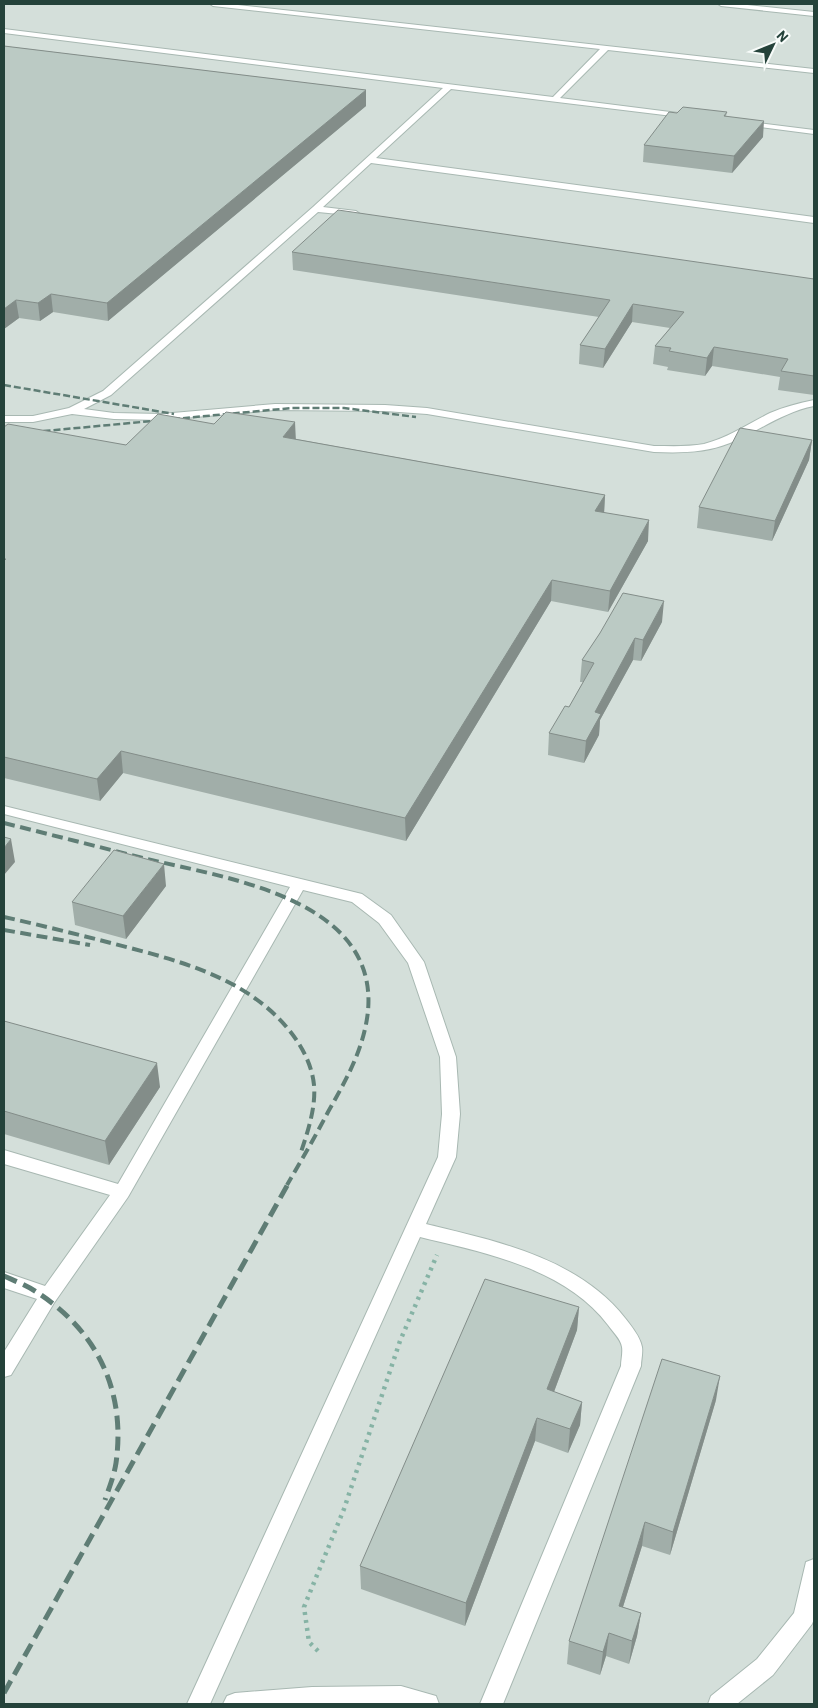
<svg xmlns="http://www.w3.org/2000/svg" width="818" height="1708" viewBox="0 0 818 1708" font-family="Barlow,sans-serif">
<style>
.built{fill:#d4dfda}
.lines{fill:none;stroke-linecap:round;stroke-linejoin:round}
.minor-casing{stroke:#a8b8b2;stroke-width:2}
.path{stroke:#86b3a5;stroke-width:4.5;stroke-dasharray:3 5;stroke-linecap:butt}
.minor{fill:#fff;fill-rule:evenodd}
.rail-far2{stroke:#5f7d75;stroke-width:2.5;stroke-dasharray:7 3;stroke-linecap:butt}
.rail-far1{stroke:#5f7d75;stroke-width:4;stroke-dasharray:11 5.5;stroke-linecap:butt}
.rail{stroke:#5f7d75;stroke-width:5;stroke-dasharray:14 7;stroke-linecap:butt}
.wall{fill:#a1aea9}
.shaded-wall{fill:#838d89}
.building{fill:#bbcac4;stroke:#838d89}
</style>
<rect width="100%" height="100%" fill="#e6efeb"/>
<path class="built" d="M4 4H814V1704H4Z"/>
<g class="lines">
<g class="minor-casing">
<path id="minor" d="M210 4H229L814 69V73L608 50 560 98 686 114 690 116 689 118 451 89 376 158 814 217V223L371 163 323 207 356 211 360 214 359 216 318 212 111 395 84 409 114 413 161 414 275 404 385 405 427 408 654 446C670 446 688 447 704 444 728 438 748 424 770 413 784 407 799 403 814 400V406C783 412 759 431 730 443 705 453 680 453 654 452L427 414 385 411 275 410 161 420 114 419 72 414 33 422H4V416H33L69 408 103 391 313 207 443 88 4 33V29L553 97 600 49 213 6Z
M718 4H738L814 12V16L721 6Z
M741 121 814 130V134L744 125H741Z
M4 806 362 894 391 915 424 962 456 1057 460 1114 456 1157 426 1224C496 1241 578 1258 625 1318 631 1326 640 1336 642 1347 643 1353 641 1360 641 1366L503 1704H480L621 1366C621 1360 623 1353 622 1347 621 1339 612 1331 608 1325 565 1268 485 1253 420 1237L210 1704H187L438 1157 442 1114 440 1057 408 963 379 923 352 902 303 890 128 1197 54 1303 11 1375 4 1377V1352L37 1299 4 1288V1272L45 1286 110 1195 4 1164V1150L118 1184 290 887 4 814Z
M814 1559V1619L812 1624 773 1675 737 1704H708L711 1696 757 1659 794 1613 806 1562Z
M401 1686 436 1696 439 1704H223L227 1696 235 1693 312 1687Z"/>
</g>
<path class="path" d="M318 1651 309 1642 304 1607 344 1509 400 1341 437 1255"/>
<use href="#minor" class="minor"/>
<path class="rail-far2" d="M4 385 174 414
M4 437 34 432 292 408H344L416 417"/>
<path class="rail-far1" d="M4 823C52 835 99 847 147 859 227 878 378 899 368 1011 364 1049 346 1080 328 1112 315 1137 301 1161 287 1185
M4 917C40 925 76 934 111 943 176 960 245 976 289 1030 302 1046 312 1065 314 1085 316 1107 308 1131 301 1152
M4 930 90 945"/>
<path class="rail" d="M4 1276C15 1281 28 1286 38 1293 98 1332 126 1392 116 1463 114 1476 109 1488 105 1500
M4 1693 288 1184"/>
</g>
<path class="wall" d="M4 46 366 90V106L108 321 53 312 40 321 19 318 4 329Z
M727 112 726 116 763 137 732 173 643 162 644 145 677 113Z
M292 252 814 279V395L778 390 780 377 712 366 705 376 667 370 668 367 653 364 655 346 670 328 632 322 603 368 579 364 580 345 599 317 293 270Z
M4 427 126 445 296 439 605 495 604 512 648 541 608 612 551 601 406 841 123 773 100 801 4 778Z
M812 440 809 460 772 541 697 528 699 507Z
M662 622 641 661 633 660 600 720 599 735 584 763 548 755 549 733 569 707 583 682H580L582 660Z
M166 886 126 939 75 925 72 902Z
M4 1021 160 1087 109 1165 4 1134Z
M579 1307 577 1330 554 1392 582 1402 580 1425 568 1453 535 1441 465 1626 361 1589 360 1566Z
M716 1400 670 1555 642 1546 623 1607 641 1613 637 1636 629 1664 606 1656 600 1675 567 1664 569 1641Z"/>
<path class="shaded-wall" d="M366 90V106L108 321 107 303Z
M764 121 763 137 732 173 734 156Z
M51 294 53 312 40 321 38 303Z
M16 300 19 318 4 329V309Z
M633 304 632 322 603 368 605 349Z
M714 347 712 366 705 376 707 358Z
M295 422 296 442 283 437Z
M812 440 809 460 772 541 775 521Z
M605 495 604 515 595 511Z
M649 520 648 541 608 612 610 591Z
M552 580 551 601 406 841 405 818Z
M664 601 662 622 641 661 643 640Z
M635 638 633 660 600 720 599 735 584 763 586 741 595 712Z
M121 751 123 773 100 801 97 779Z
M11 839 15 862 4 875V848Z
M164 864 166 886 126 939 123 916Z
M157 1063 160 1087 109 1165 105 1141Z
M579 1307 577 1330 546 1413 547 1389Z
M720 1376 716 1400 670 1555 673 1532Z
M582 1402 580 1425 568 1453 570 1429Z
M537 1418 535 1441 465 1626 466 1603Z
M645 1522 642 1546 616 1629 619 1606Z
M641 1613 637 1636 629 1664 632 1641Z
M609 1633 606 1656 600 1675 603 1652Z"/>
<path class="building" d="M4 46 366 90 107 303 51 294 38 303 16 300 4 309Z
M683 107 727 112 724 116 764 121 734 156 644 145 669 112 677 113Z
M338 210 814 279V376L781 371 788 359 714 347 707 358 669 351 671 348 655 346 684 312 633 304 605 349 580 345 610 300 292 252Z
M226 412 295 422 283 437 605 495 595 511 649 520 610 591 552 580 405 818 121 751 97 779 4 757V561L6 559H4V427L8 424 126 445 158 414 214 424Z
M740 428 812 440 775 521 699 507Z
M623 593 664 601 643 640 635 638 595 712 601 714 586 741 549 733 565 706 569 707 594 663 582 660 600 633Z
M4 837 11 839 4 848Z
M114 850 164 864 123 916 72 902Z
M4 1021 157 1063 105 1141 4 1111Z
M485 1279 579 1307 547 1389 582 1402 570 1429 537 1418 466 1603 360 1566Z
M662 1359 720 1376 673 1532 645 1522 619 1606 641 1613 632 1641 609 1633 603 1652 569 1641Z"/>
<rect width="818" height="1708" fill="none" stroke="#24423a" stroke-width="10"/>
<g transform="translate(773 45) rotate(47)" stroke="#f7fbf9" stroke-width="4" paint-order="stroke">
<path d="M0-4L9 19L0 12L-9 19Z" fill="#24423a"/>
<text y="-8" font-size="14" font-weight="bold" text-anchor="middle" fill="#24423a">N</text>
</g>
</svg>
